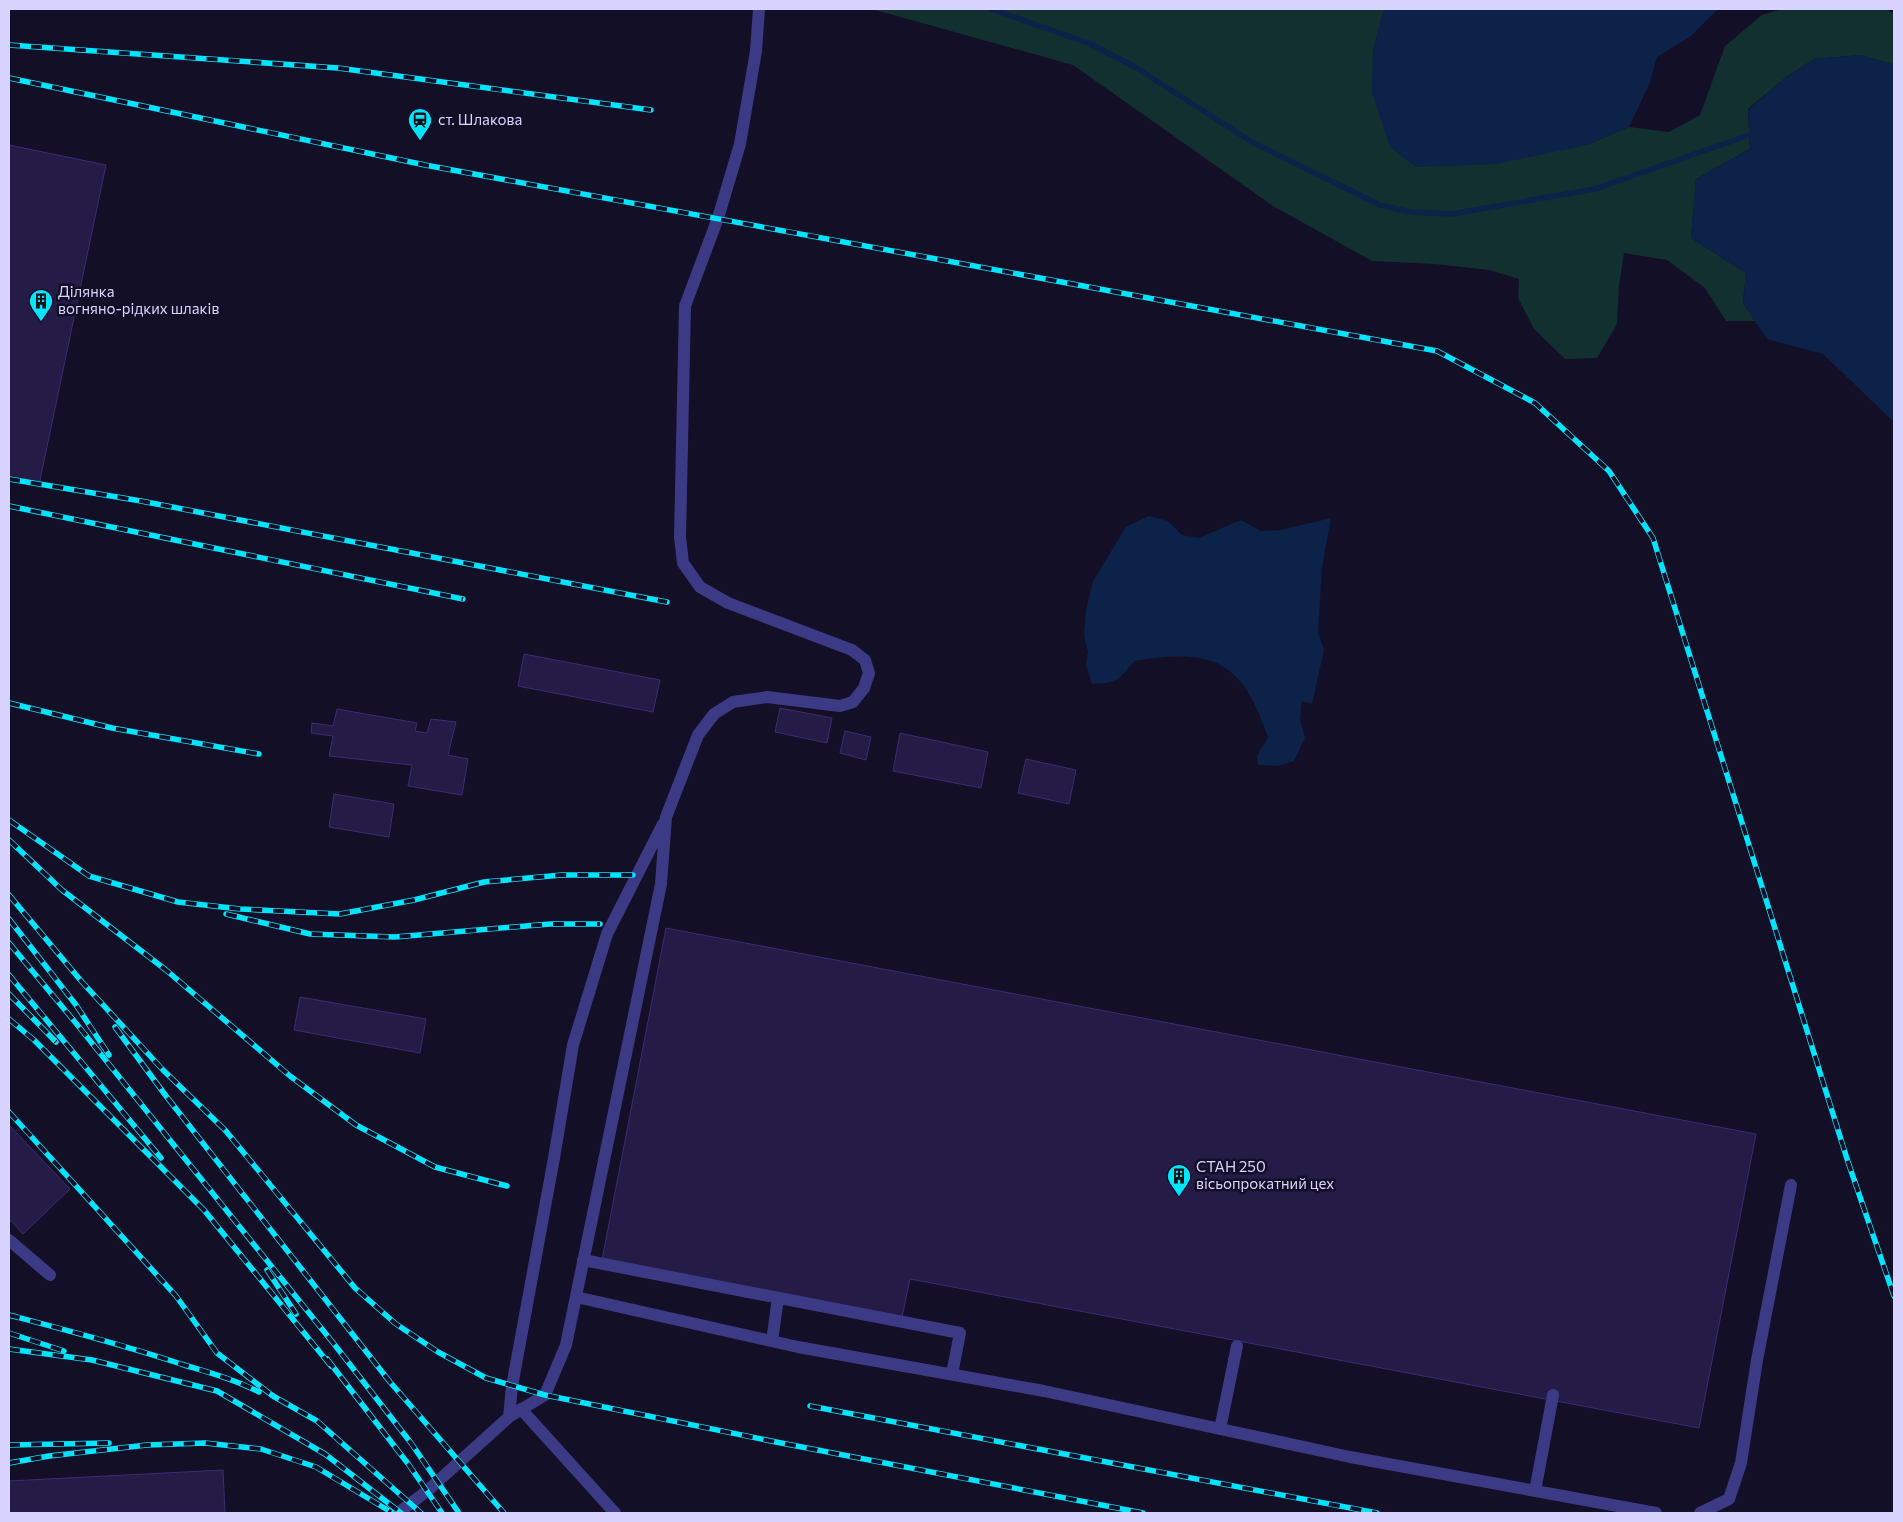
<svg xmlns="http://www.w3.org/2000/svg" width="1903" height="1522" viewBox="0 0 1903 1522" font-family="Commissioner,sans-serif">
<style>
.green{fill:#12302f}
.water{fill:#0c2248}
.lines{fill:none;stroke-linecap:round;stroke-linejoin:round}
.stream{stroke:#0c2248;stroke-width:5.5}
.building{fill:#241b47;stroke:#3b2d73}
.minor{stroke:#3d3a85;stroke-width:12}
.rail-casing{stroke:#00e5ff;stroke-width:5.5}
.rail{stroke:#130f26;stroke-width:4;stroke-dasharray:11;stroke-linecap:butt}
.labels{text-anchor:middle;stroke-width:5;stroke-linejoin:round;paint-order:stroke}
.poi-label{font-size:15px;fill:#d9d4ff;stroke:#130f26;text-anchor:start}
</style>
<rect width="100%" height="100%" fill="#130f26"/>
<path class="green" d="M872 9H1384L1373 51 1587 145 1629 127 1669 132 1700 115 1725 46 1762 15 1783 9H1886L1894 14V65L1861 55 1814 59 1785 78 1748 109 1750 149 1696 179 1691 238 1746 273 1743 303 1755 321H1726L1705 288 1667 260 1624 253 1619 286 1617 324 1597 358 1565 359 1534 329 1518 298 1519 279 1489 270 1435 264 1372 261 1273 206 1073 65Z"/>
<path class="water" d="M1384 9H1718L1691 36 1657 57 1649 85 1629 127 1587 145 1496 164 1416 167 1390 147 1372 93 1373 51Z
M1861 55 1894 65V422L1823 354 1767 339 1743 303 1746 273 1691 238 1696 179 1750 149 1748 110 1785 78 1814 59Z
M1149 516 1168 521 1182 535 1199 538 1241 520 1261 531 1281 530 1331 518 1322 567 1318 633 1324 650 1312 704 1302 701 1300 719 1305 738 1294 761 1277 766 1258 765 1257 756 1268 737C1242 660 1213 648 1134 661 1119 680 1117 683 1092 684L1086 665 1088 651 1084 636 1086 610 1093 581 1126 527Z"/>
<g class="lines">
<path class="stream" d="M991 9 1091 44 1135 67 1252 142 1380 205 1410 212 1452 214 1595 189 1749 135"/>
</g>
<path class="building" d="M9 145 106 165 39 485 9 479Z
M524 654 660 680 653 712 518 686Z
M780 708 832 718 827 743 775 732Z
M337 709 417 723 415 731 427 733 431 719 456 722 448 755 468 759 462 795 408 786 412 765 329 756 333 736 311 733 312 723 333 726Z
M845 731 871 737 866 760 840 753Z
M900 733 988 752 981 788 893 771Z
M1026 759 1076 770 1069 804 1018 793Z
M334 794 394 804 389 837 329 827Z
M666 928 1756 1134 1699 1428 910 1279 902 1317 602 1260Z
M300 997 426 1019 420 1053 294 1030Z
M9 1125 70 1189 23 1234 9 1219Z
M223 1470 225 1513H9V1481Z"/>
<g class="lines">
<path class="minor" d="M9 1240 50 1275
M583 1260 960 1333 952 1374
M576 1297 798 1347 1044 1391 1350 1457 1656 1513
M772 1341 778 1298
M521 1409 615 1513
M509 1417 512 1386 554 1158 573 1045 607 934 663 824
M1220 1429 1237 1346
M1535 1491 1553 1395
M398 1513 427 1491 509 1417 545 1395 566 1345 661 884 666 817 698 735 714 714 733 702 767 697 840 706 853 702 864 688 869 673 865 660 852 650 728 603 700 587 683 563 680 537 685 306 718 218 740 144 756 51 759 9
M1700 1513 1729 1499 1741 1463 1757 1360 1791 1185"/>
<g class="rail-casing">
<path id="rail" d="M9 45 338 68 651 110
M9 78 425 165 1437 351 1535 403 1609 471 1653 538 1848 1162 1894 1296
M9 479 141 501 667 602
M9 506 463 599
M9 703 112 728 259 754
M9 820 89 876 178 902 240 909 340 914 414 900 484 882 562 875H633
M9 840 62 890 166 970 290 1076 356 1125 435 1167 507 1186
M9 895 82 982 163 1070 225 1130 355 1288 396 1324 438 1352 486 1378 545 1395 776 1442 1143 1513
M226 914 310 934 395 937 550 924H600
M9 919 76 1005 109 1055
M9 943 75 1022 334 1344 411 1443 459 1513
M9 975 161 1158
M9 994 56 1042
M9 1019 34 1040 204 1210 331 1366
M115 1027 166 1096 390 1382 504 1513
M9 1112 176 1296 217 1353 273 1396 317 1421 421 1513
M267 1270 296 1314
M9 1315C66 1330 124 1345 181 1364 207 1372 234 1379 259 1392
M9 1333 64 1351
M9 1349 92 1360 217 1391 325 1454 401 1513
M327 1359 409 1465 442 1513
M810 1406 1377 1513
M9 1445 109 1443
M9 1463 49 1456 147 1445 205 1443 261 1449 316 1467 391 1512"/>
</g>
<use href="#rail" class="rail"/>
</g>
<defs>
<g id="station-pin" transform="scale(1.25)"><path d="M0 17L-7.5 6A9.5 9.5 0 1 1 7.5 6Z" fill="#00e5ff" stroke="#130f26"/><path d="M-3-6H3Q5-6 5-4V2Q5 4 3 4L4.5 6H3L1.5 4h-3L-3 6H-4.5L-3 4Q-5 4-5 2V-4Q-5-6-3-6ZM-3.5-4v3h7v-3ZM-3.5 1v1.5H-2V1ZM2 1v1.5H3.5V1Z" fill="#111"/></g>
<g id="building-pin" transform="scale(1.25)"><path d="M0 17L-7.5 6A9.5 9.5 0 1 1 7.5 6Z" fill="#00e5ff" stroke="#130f26"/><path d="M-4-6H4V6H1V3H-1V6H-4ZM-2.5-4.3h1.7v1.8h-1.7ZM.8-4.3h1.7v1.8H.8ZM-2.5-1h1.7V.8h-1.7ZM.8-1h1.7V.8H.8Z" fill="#111"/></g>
</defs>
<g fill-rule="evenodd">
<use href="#station-pin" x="420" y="120"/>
<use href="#building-pin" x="41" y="301"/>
<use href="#building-pin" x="1179" y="1176"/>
</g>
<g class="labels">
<g class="poi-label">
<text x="438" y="125">ст. Шлакова</text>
<text x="58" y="297">Ділянка<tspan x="58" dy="17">вогняно-рідких шлаків</tspan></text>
<text x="1196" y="1172">СТАН 250<tspan x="1196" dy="17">вісьопрокатний цех</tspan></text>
</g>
</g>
<rect width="1903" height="1522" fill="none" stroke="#d9d4ff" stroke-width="20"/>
</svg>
